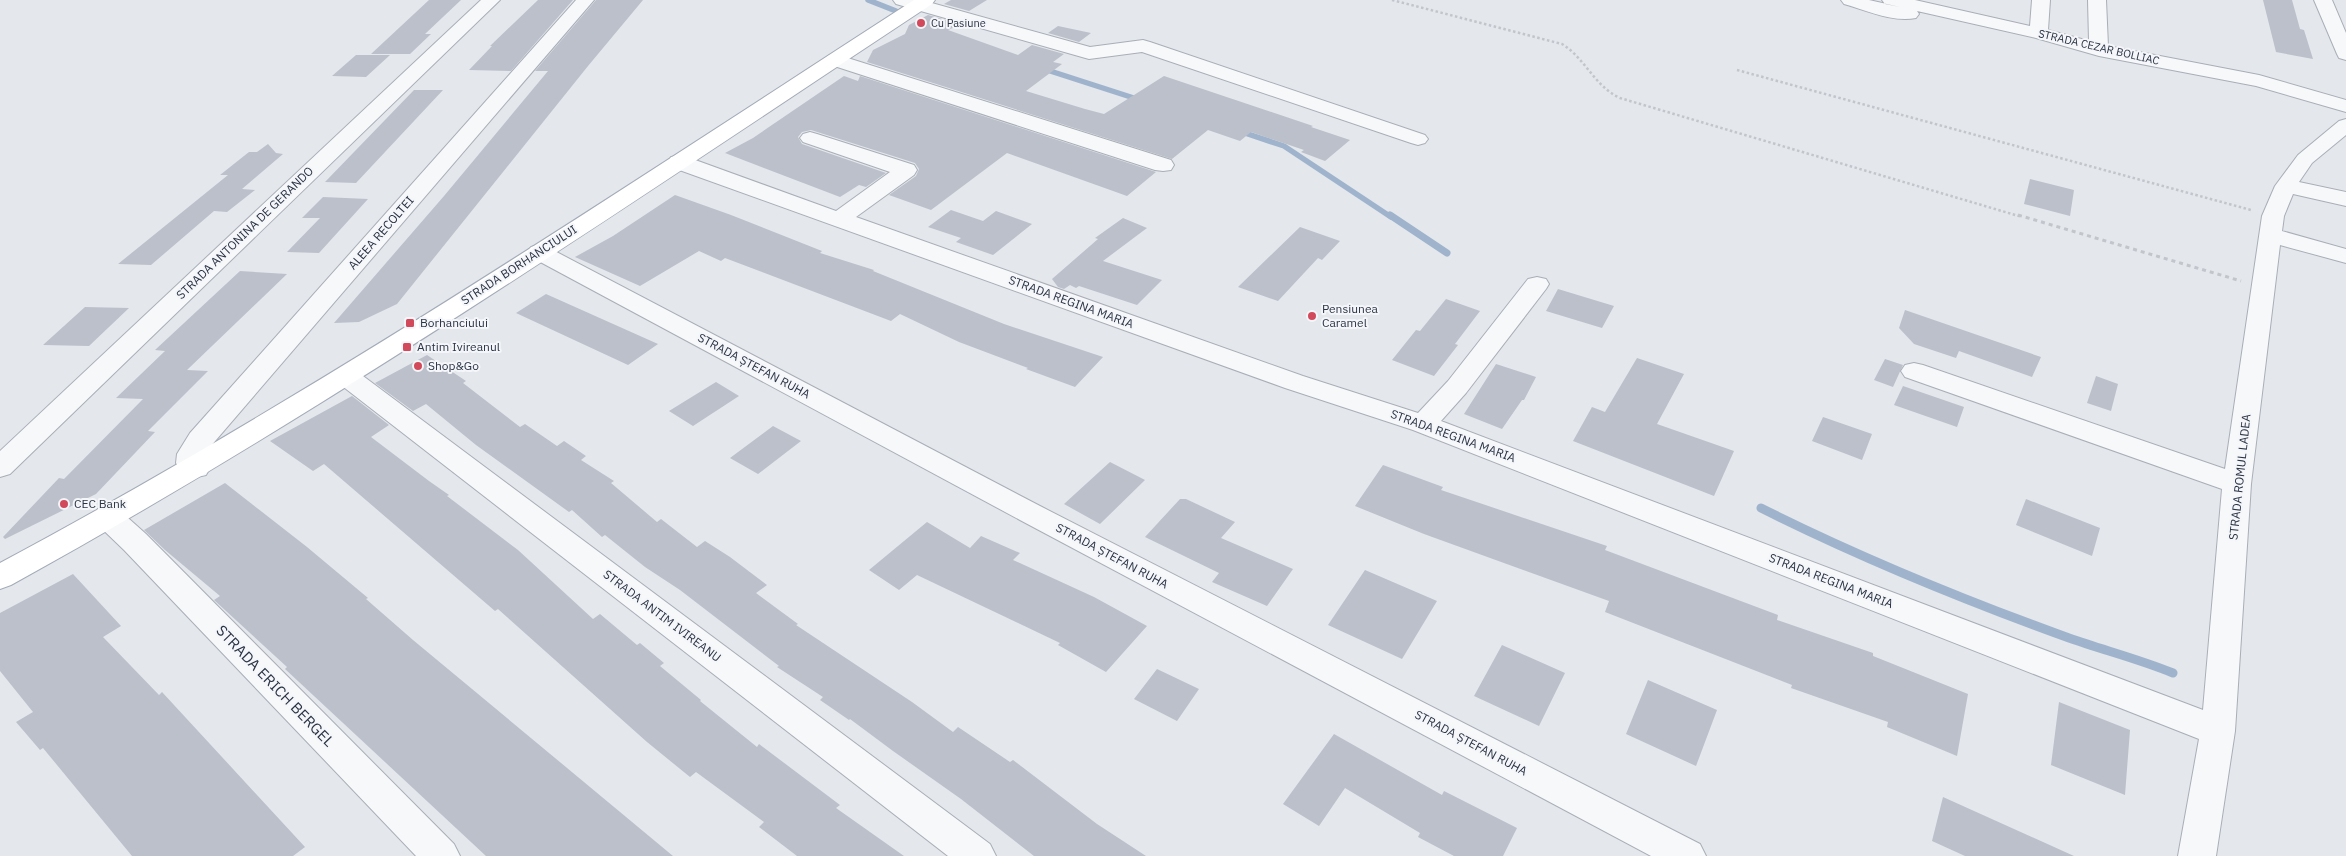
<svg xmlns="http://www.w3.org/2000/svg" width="2346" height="856" viewBox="0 0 2346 856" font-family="'IBM Plex Sans',sans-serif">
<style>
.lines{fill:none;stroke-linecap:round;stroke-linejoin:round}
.stream-far2{stroke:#9fb4cc;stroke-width:5.5}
.stream-far1{stroke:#9fb4cc;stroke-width:7}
.stream{stroke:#9fb4cc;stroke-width:9}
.building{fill:#bbc0ca}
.minor-casing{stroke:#a9aeb7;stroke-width:2}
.major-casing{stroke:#a3abb8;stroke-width:2}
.path-far1{stroke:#c2c5cb;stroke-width:2.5;stroke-dasharray:2.5 2.5;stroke-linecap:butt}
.path{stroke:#c2c5cb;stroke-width:3;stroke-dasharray:4 4;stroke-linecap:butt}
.minor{fill:#f7f8fa;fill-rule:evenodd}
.major{fill:#fff;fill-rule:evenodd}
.poi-dot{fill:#d1495b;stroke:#f4f6f9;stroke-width:2}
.labels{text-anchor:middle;stroke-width:4;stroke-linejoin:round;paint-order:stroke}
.far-poi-label{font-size:11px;fill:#2b3445;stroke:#f4f6f9;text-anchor:start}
.far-street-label{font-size:11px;fill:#2b3445;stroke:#f4f6f9}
.street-label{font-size:12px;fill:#2b3445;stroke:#f4f6f9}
.poi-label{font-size:12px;fill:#2b3445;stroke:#f4f6f9;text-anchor:start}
.near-street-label{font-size:15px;fill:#2b3445;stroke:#f4f6f9}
</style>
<rect width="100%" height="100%" fill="#e4e7ec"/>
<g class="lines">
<path class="stream-far2" d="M868 0 896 11
M1044 69 1140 100
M1239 131 1284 146 1391 217"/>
<path class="stream-far1" d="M1390 215 1447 253"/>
<path class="stream" d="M1761 508C1861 558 1964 600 2069 638 2103 650 2139 659 2173 673"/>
</g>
<path class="building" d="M429 0H461L425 34H431L410 54H371Z
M538 0H573L511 71 469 70 492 46H490Z
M596 0H643L588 66 397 304 359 322 334 323 444 196 548 71H535Z
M951 0H987L969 11 944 4Z
M2263 0H2292L2300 29 2304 30 2313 59 2276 52Z
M928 15 953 22 950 24 957 26 948 30 1018 55 1032 45 1064 54 1053 62 1062 64 1026 91 1085 109 1104 114 1164 76 1313 126 1311 127 1350 140 1325 161 1301 152 1304 150 1251 132 1240 141 1208 130 1172 159 867 62 873 50 905 34 909 25Z
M1058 26 1091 33 1079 42 1048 33Z
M356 55H390L366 77 332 76Z
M844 76 858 81 860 76 1156 172 1127 196 1007 153 931 210 889 195 916 176 919 169 915 163 811 130 802 132 798 137 802 144 886 173 866 187 859 185 840 197 725 153 753 138Z
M414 90H443L356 183 325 182Z
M268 144 276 153 283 154 242 189 255 190 227 212 214 211 151 265 118 264 228 175H220L249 152H257Z
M2030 179 2074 190 2070 216 2024 204Z
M675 195 731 215 822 251 820 253 874 270 873 271 1004 324 1103 357 1075 387 1026 369 1028 368 959 342 900 314 891 321 725 258 721 261 699 251 640 286 575 257 613 236Z
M323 197 368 199 319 253 287 252 320 218H302Z
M951 210 983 221 996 211 1032 224 993 255 956 242 961 238 928 227Z
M1123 218 1147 228 1103 261 1162 280 1137 305 1079 286 1076 288 1070 285 1064 289 1058 287 1052 279 1098 239 1095 238Z
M1300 227 1340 241 1322 260 1318 258 1278 301 1238 287Z
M240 271 287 274 187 370 208 371 148 431 155 432 96 494 5 539 3 537 59 478 64 479 143 399 116 398 165 351 155 350Z
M1558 289 1614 306 1602 328 1546 311Z
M546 294 658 344 628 365 516 313Z
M1446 299 1480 311 1455 344 1458 345 1434 376 1392 360 1416 330 1420 331Z
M85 307 129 308 89 346 43 345Z
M1905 310 2041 357 2032 377 1959 351 1956 358 1914 344 1899 328Z
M427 355 466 381 463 383 520 427 525 424 557 446 564 441 586 456 581 460 614 481 611 483 657 522 661 519 697 547 705 541 730 557 767 585 756 593 798 624 796 625 912 702 953 732 958 727 1010 762 1013 760 1097 824 1146 856H1034L961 799 893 751 850 719 849 720 820 700 823 697 777 667 779 666 680 590 645 567 605 535 602 537 572 510 569 512 476 445 426 404 413 411 375 383Z
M1637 358 1684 374 1657 424 1734 451 1714 496 1573 441 1592 407 1605 412Z
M1885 359 1903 365 1893 387 1874 380Z
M1496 364 1536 377 1524 400H1522L1502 429 1464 414Z
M2096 376 2118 384 2111 411 2087 403Z
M716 382 739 396 693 426 669 411Z
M1903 386 1964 407 1957 427 1894 405Z
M352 396 389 425 371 437 429 481 449 495 447 496 518 550 593 619 600 614 637 645 640 643 664 663 660 666 701 700 700 701 757 747 759 744 840 805 836 808 904 856H797L759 827 764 822 696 772 690 777 647 742 498 609 495 611 324 464 313 471 270 441Z
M1823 417 1872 434 1862 460 1812 441Z
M773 426 801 441 758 474 730 458Z
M1110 462 1145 480 1100 524 1064 504Z
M1383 465 1443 487 1441 490 1607 546 1605 550 1778 615 1777 620 1873 653V656L1968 694 1957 756 1887 727 1888 722 1791 688 1792 685 1605 612 1609 601 1424 534 1355 506Z
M225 483 307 547 368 598 366 599 413 640 673 856H486L285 669 287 667 214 600 220 596 165 550 144 530Z
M1180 499H1186L1235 522 1221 538 1293 569 1267 606 1212 582 1219 573 1145 537Z
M2026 499 2100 528 2092 556 2016 525Z
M927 522 970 548 981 536 1020 553 1013 560 1094 597 1147 626 1106 672 1058 645 1060 643 917 575 899 590 869 570Z
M1365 570 1437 601 1402 659 1328 625Z
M73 574 121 626 103 637 159 695 162 692 305 847 293 856H132L43 748 40 750 16 722 33 712 0 671V613Z
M1502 645 1565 673 1539 726 1474 696Z
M1157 669 1199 689 1177 721 1134 699Z
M1648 680 1717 710 1696 766 1626 734Z
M2059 702 2130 730 2125 795 2051 765Z
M1334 734 1442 795 1444 791 1517 828 1503 856H1454L1418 837 1420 833 1345 788 1319 826 1283 804Z
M1943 797 2074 856H1965L1932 841Z"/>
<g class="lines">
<g class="minor-casing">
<path id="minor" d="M481 0H500L10 474 0 477V451Z
M576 0H594L210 447 204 460 210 468 206 475C192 479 183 476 176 463L177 454 190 433Z
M893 0H921L1090 47 1143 40 1150 42 1425 135 1428 139 1425 143 1418 145 1411 143 1142 52 1089 59 896 4Z
M1841 0H1869L1900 7 1885 4 1882 0H1915L2030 26 2032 0H2050L2048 30 2089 41 2088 0H2106L2108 46 2259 75 2346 100V112L2256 86 2099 56 2036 38 1917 11 1919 14 1916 18C1894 23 1865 10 1844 4Z
M2314 0H2332L2346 33V60L2339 58 2337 54Z
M835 54 1171 160 1174 165 1171 170 1163 171 1155 170 828 64 826 60 828 56Z
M2346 119V135L2312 163 2299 182 2346 192V206L2293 194 2284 216 2282 231 2346 249V263L2280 245 2251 484 2235 731 2216 856H2178L2199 739 1413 430 1285 388 671 167 668 162 671 157 679 156 687 157 836 211 890 172 803 142 800 138 803 134 810 132 817 134 914 165 917 170 914 175 856 217 1303 376 1418 413 1448 381 1528 279 1537 277 1546 279 1549 284 1546 289 1466 393 1441 421 2203 710 2222 489 1905 377 1901 371 1905 365 1914 363 1923 365 2225 469 2262 216 2275 186 2298 155 2339 121Z
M539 245 547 247 1040 506 1700 844 1706 856H1651L1020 520 531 257 527 252 531 247Z
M346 368 355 370 990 844 996 856H948L337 382 333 376 337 370Z
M108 506 118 509 146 534 454 844 460 856H416L124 550 98 525 93 517 98 509Z"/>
</g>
<g class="major-casing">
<path id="major" d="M914 0H935L932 4C629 204 329 410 11 585L0 589V563C316 394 614 194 914 0Z"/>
</g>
<path class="path-far1" d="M1392 0 1562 44C1586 59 1594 86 1620 98L2022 217
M1737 70 2251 210"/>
<path class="path" d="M2018 215 2241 281"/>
<use href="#minor" class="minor"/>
<use href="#major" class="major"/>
</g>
<g class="poi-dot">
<circle cx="921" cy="23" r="5"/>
<circle cx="1312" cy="316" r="5"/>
<rect x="405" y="318" width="10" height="10" rx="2.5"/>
<rect x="402" y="342" width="10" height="10" rx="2.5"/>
<circle cx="418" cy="366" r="5"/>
<circle cx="64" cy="504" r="5"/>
</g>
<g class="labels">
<g class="far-poi-label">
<text x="931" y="27">Cu Pasiune</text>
</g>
<g class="far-street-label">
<text transform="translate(2099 47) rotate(13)" y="4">STRADA CEZAR BOLLIAC</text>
</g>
<g class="street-label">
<text transform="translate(245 233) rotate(-44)" y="4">STRADA ANTONINA DE GERANDO</text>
<text transform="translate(381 233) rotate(-49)" y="4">ALEEA RECOLTEI</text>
<text transform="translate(519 265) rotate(-33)" y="4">STRADA BORHANCIULUI</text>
<text transform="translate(1071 302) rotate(20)" y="4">STRADA REGINA MARIA</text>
<text transform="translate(754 366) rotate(28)" y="4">STRADA ȘTEFAN RUHA</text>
<text transform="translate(1453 436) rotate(20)" y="4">STRADA REGINA MARIA</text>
<text transform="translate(2240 477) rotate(-84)" y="4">STRADA ROMUL LADEA</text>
<text transform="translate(1112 556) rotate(28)" y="4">STRADA ȘTEFAN RUHA</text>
<text transform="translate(1831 581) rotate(21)" y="4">STRADA REGINA MARIA</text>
<text transform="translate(662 616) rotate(37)" y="4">STRADA ANTIM IVIREANU</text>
<text transform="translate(1471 743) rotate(28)" y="4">STRADA ȘTEFAN RUHA</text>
</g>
<g class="poi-label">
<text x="1322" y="313">Pensiunea<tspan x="1322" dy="14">Caramel</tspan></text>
<text x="420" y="327">Borhanciului</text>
<text x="417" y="351">Antim Ivireanul</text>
<text x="428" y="370">Shop&amp;Go</text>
<text x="74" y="508">CEC Bank</text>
</g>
<g class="near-street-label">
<text transform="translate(275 686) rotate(46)" y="5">STRADA ERICH BERGEL</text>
</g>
</g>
</svg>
